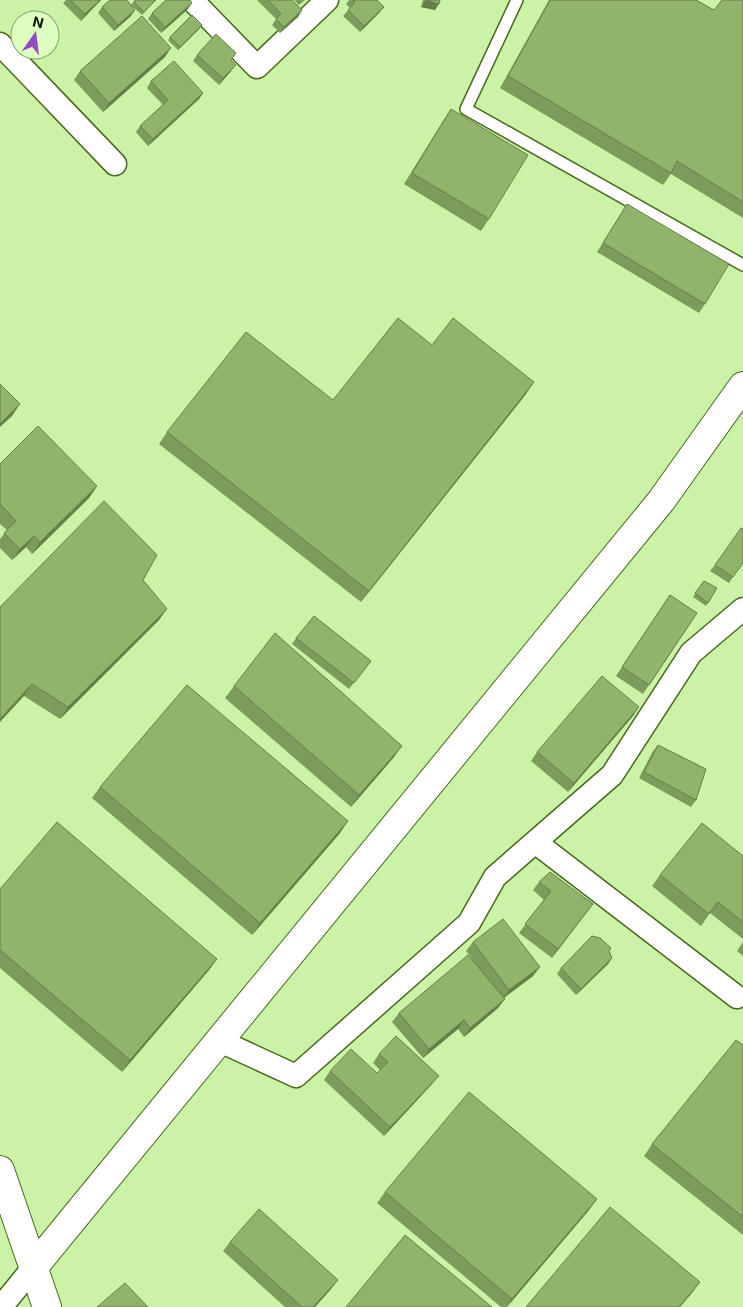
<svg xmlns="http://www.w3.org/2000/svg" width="743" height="1307" viewBox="0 0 743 1307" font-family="Inter,sans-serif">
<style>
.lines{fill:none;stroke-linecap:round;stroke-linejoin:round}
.service-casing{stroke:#48691e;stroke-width:14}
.minor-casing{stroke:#48691e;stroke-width:25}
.tertiary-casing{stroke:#48691e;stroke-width:30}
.service{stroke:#fff;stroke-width:11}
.minor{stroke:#fff;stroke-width:22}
.tertiary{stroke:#fff;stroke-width:28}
.wall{fill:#7c9c5b}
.shaded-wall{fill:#657f4a}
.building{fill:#90b56a;stroke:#657f4a}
</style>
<rect width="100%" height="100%" fill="#cbf3a5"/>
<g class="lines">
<g class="service-casing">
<path id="service" d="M517 0 466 109 743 265"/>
</g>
<g class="minor-casing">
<path id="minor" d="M192 0 257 67 327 0
M0 44 115 164
M535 842 612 775 691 653 743 609
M220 1041 296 1076 469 923 495 877 535 842 737 997
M1 1307 33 1268"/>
</g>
<g class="tertiary-casing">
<path id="tertiary" d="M0 1170 47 1307
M33 1268 661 501 743 386"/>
</g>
<use href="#service" class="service"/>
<use href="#minor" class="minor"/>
<use href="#tertiary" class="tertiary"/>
</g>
<path class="wall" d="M66 0H101L81 21 63 3Z
M135 0H156L142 15 131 5Z
M257 0H292L302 10 298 17 280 33 272 25 276 19Z
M294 0H305L299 5Z
M349 0H377L384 7 379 13 360 32 343 16 350 8 346 4Z
M422 0H440L435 10 421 7 423 0Z
M549 0H696L714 10 743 0V218L671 174 663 185 500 88Z
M102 7 131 16 114 31 98 13Z
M188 9 161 33 148 19 152 13Z
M200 28 178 50 168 40 170 37Z
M197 55 231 60V71L219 85 193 61Z
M165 57 103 112 74 80 80 71Z
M151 81 203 93 199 99 148 146 136 132 140 126 163 105 147 88Z
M451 109 489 219 481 231 404 184 443 121Z
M627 204 705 304 699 313 597 252Z
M432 345 526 394 361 602 159 444 167 432 333 400Z
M0 464 97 486 89 498 32 554 26 547 12 560 0 548V539L7 530 0 524Z
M715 565 733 577 729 583 710 571Z
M143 580 159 620 60 719 24 696 0 607Z
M704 581 708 603 706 606 693 597Z
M670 595 697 613 643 694 616 676Z
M296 638 371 661 349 689 292 644Z
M234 686 394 757 351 807 225 698Z
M633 716 568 792 531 761 537 752Z
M658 745 696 800 691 807 639 778 653 751Z
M100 787 340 833 252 935 92 798Z
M743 856V939L710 913 701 926 652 886 660 875Z
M539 882 593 904 552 958 519 933 544 900 533 890Z
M0 889 217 959 209 970 122 1072 0 968Z
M473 942 533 976 504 998 498 1008 464 1037 458 1029 423 1058 392 1022 399 1013 484 975 466 951Z
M743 942V956L737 951Z
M609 951 612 958 608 964 576 995 557 974 561 968Z
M743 1045V1235L644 1156 652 1144Z
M379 1054 432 1084 384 1136 324 1080 330 1071 377 1073 380 1070 373 1063Z
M385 1192 589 1210 507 1307H501L377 1203Z
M230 1242 331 1289 315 1307H285L223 1251Z"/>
<path class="shaded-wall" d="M100 0H101L81 21 85 14Z
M426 0 439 4 435 10 421 7Z
M192 3 188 9 161 33 165 27Z
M384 7 379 13 360 32 364 26Z
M135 10 131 16 114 31 118 25Z
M302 10 298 17 280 33 284 27Z
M202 25 200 28 178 50 180 47Z
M171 48 165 57 103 112 109 103Z
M236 65 231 71 219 85 223 78Z
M203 93 199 99 148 146 153 139Z
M534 382 526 394 361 602 369 591Z
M20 404 12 416 0 427V424Z
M97 486 89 498 32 554 40 542Z
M34 536 26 547 12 560 20 549Z
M167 609 159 620 60 719 68 707Z
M32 684 24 696 0 722V719Z
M639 707 633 716 568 792 574 783Z
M402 746 394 757 351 807 359 795Z
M348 821 340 833 252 935 260 923Z
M593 904 586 913 552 958 558 949Z
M612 958 608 964 576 995 581 989Z
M217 959 209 970 122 1072 130 1060Z
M540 967 533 976 502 999 509 990Z
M505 999 498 1008 464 1037 470 1028Z
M464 1020 458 1029 423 1058 429 1049Z
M439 1076 432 1084 384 1136 390 1127Z
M597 1199 589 1210 507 1307 512 1299Z
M338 1280 331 1289 315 1307H313Z
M700 1282 692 1293 680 1307H679Z"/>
<path class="building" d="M70 0H100L85 14Z
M110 0H127L135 10 118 25 102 7Z
M135 0H156L144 12 134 2Z
M166 0H190L192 3 165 27 152 13Z
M268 0H292L302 10 284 27 276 19 281 14Z
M353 0H377L384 7 364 26 348 10 355 2Z
M426 0H440L439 4Z
M550 0H696L714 10 722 0H743V202L677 161 671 173 508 76Z
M192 15 202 25 180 47 170 37Z
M142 16 171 48 109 103 80 71Z
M216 34 236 53 231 60 236 65 223 78 197 55Z
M174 61 203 93 153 139 140 126 168 100 151 81Z
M451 109 528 155 489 219 412 173Z
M627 204 729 264 705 304 603 243Z
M398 318 432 345 453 318 534 382 369 591 167 432 246 332 333 400Z
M0 384 20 404 0 424Z
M38 426 97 486 40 542 34 536 20 549 4 533 16 521 1 505 0 506V464Z
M104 501 157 555 143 580 167 609 68 707 32 684 0 719V607Z
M741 528 743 529V563L733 577 715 565Z
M704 581 717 588 708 603 695 593Z
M670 595 697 613 649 685 622 667Z
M314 616 371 661 354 683 296 638Z
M275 633 402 746 359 795 234 686Z
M602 676 639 707 574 783 537 752Z
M187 685 348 821 260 923 100 787Z
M658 745 706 769 696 800 644 772Z
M57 822 217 959 130 1060 0 950V889Z
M702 823 743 856V922L718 902 709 914 660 875Z
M550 872 593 904 558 949 525 924 551 891 539 882Z
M503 919 540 967 509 990 473 942Z
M592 936 600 938 611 948 609 951 612 958 581 989 561 968Z
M468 955 505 999 470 1028 464 1020 429 1049 399 1013Z
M396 1036 439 1076 390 1127 330 1071 351 1049 377 1073 388 1062 379 1054Z
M736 1040 743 1045V1217L652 1144Z
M469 1092 597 1199 512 1299 385 1192Z
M610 1207 700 1282 679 1307H526Z
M259 1209 338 1280 313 1307H302L230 1242Z
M405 1235 492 1307H346Z
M125 1283 148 1307H97Z"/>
<g transform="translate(35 35) rotate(14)"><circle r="24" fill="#ddfebf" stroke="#88a173"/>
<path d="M0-4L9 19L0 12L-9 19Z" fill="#944dc0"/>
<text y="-8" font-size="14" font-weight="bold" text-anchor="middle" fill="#091500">N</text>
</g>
</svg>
